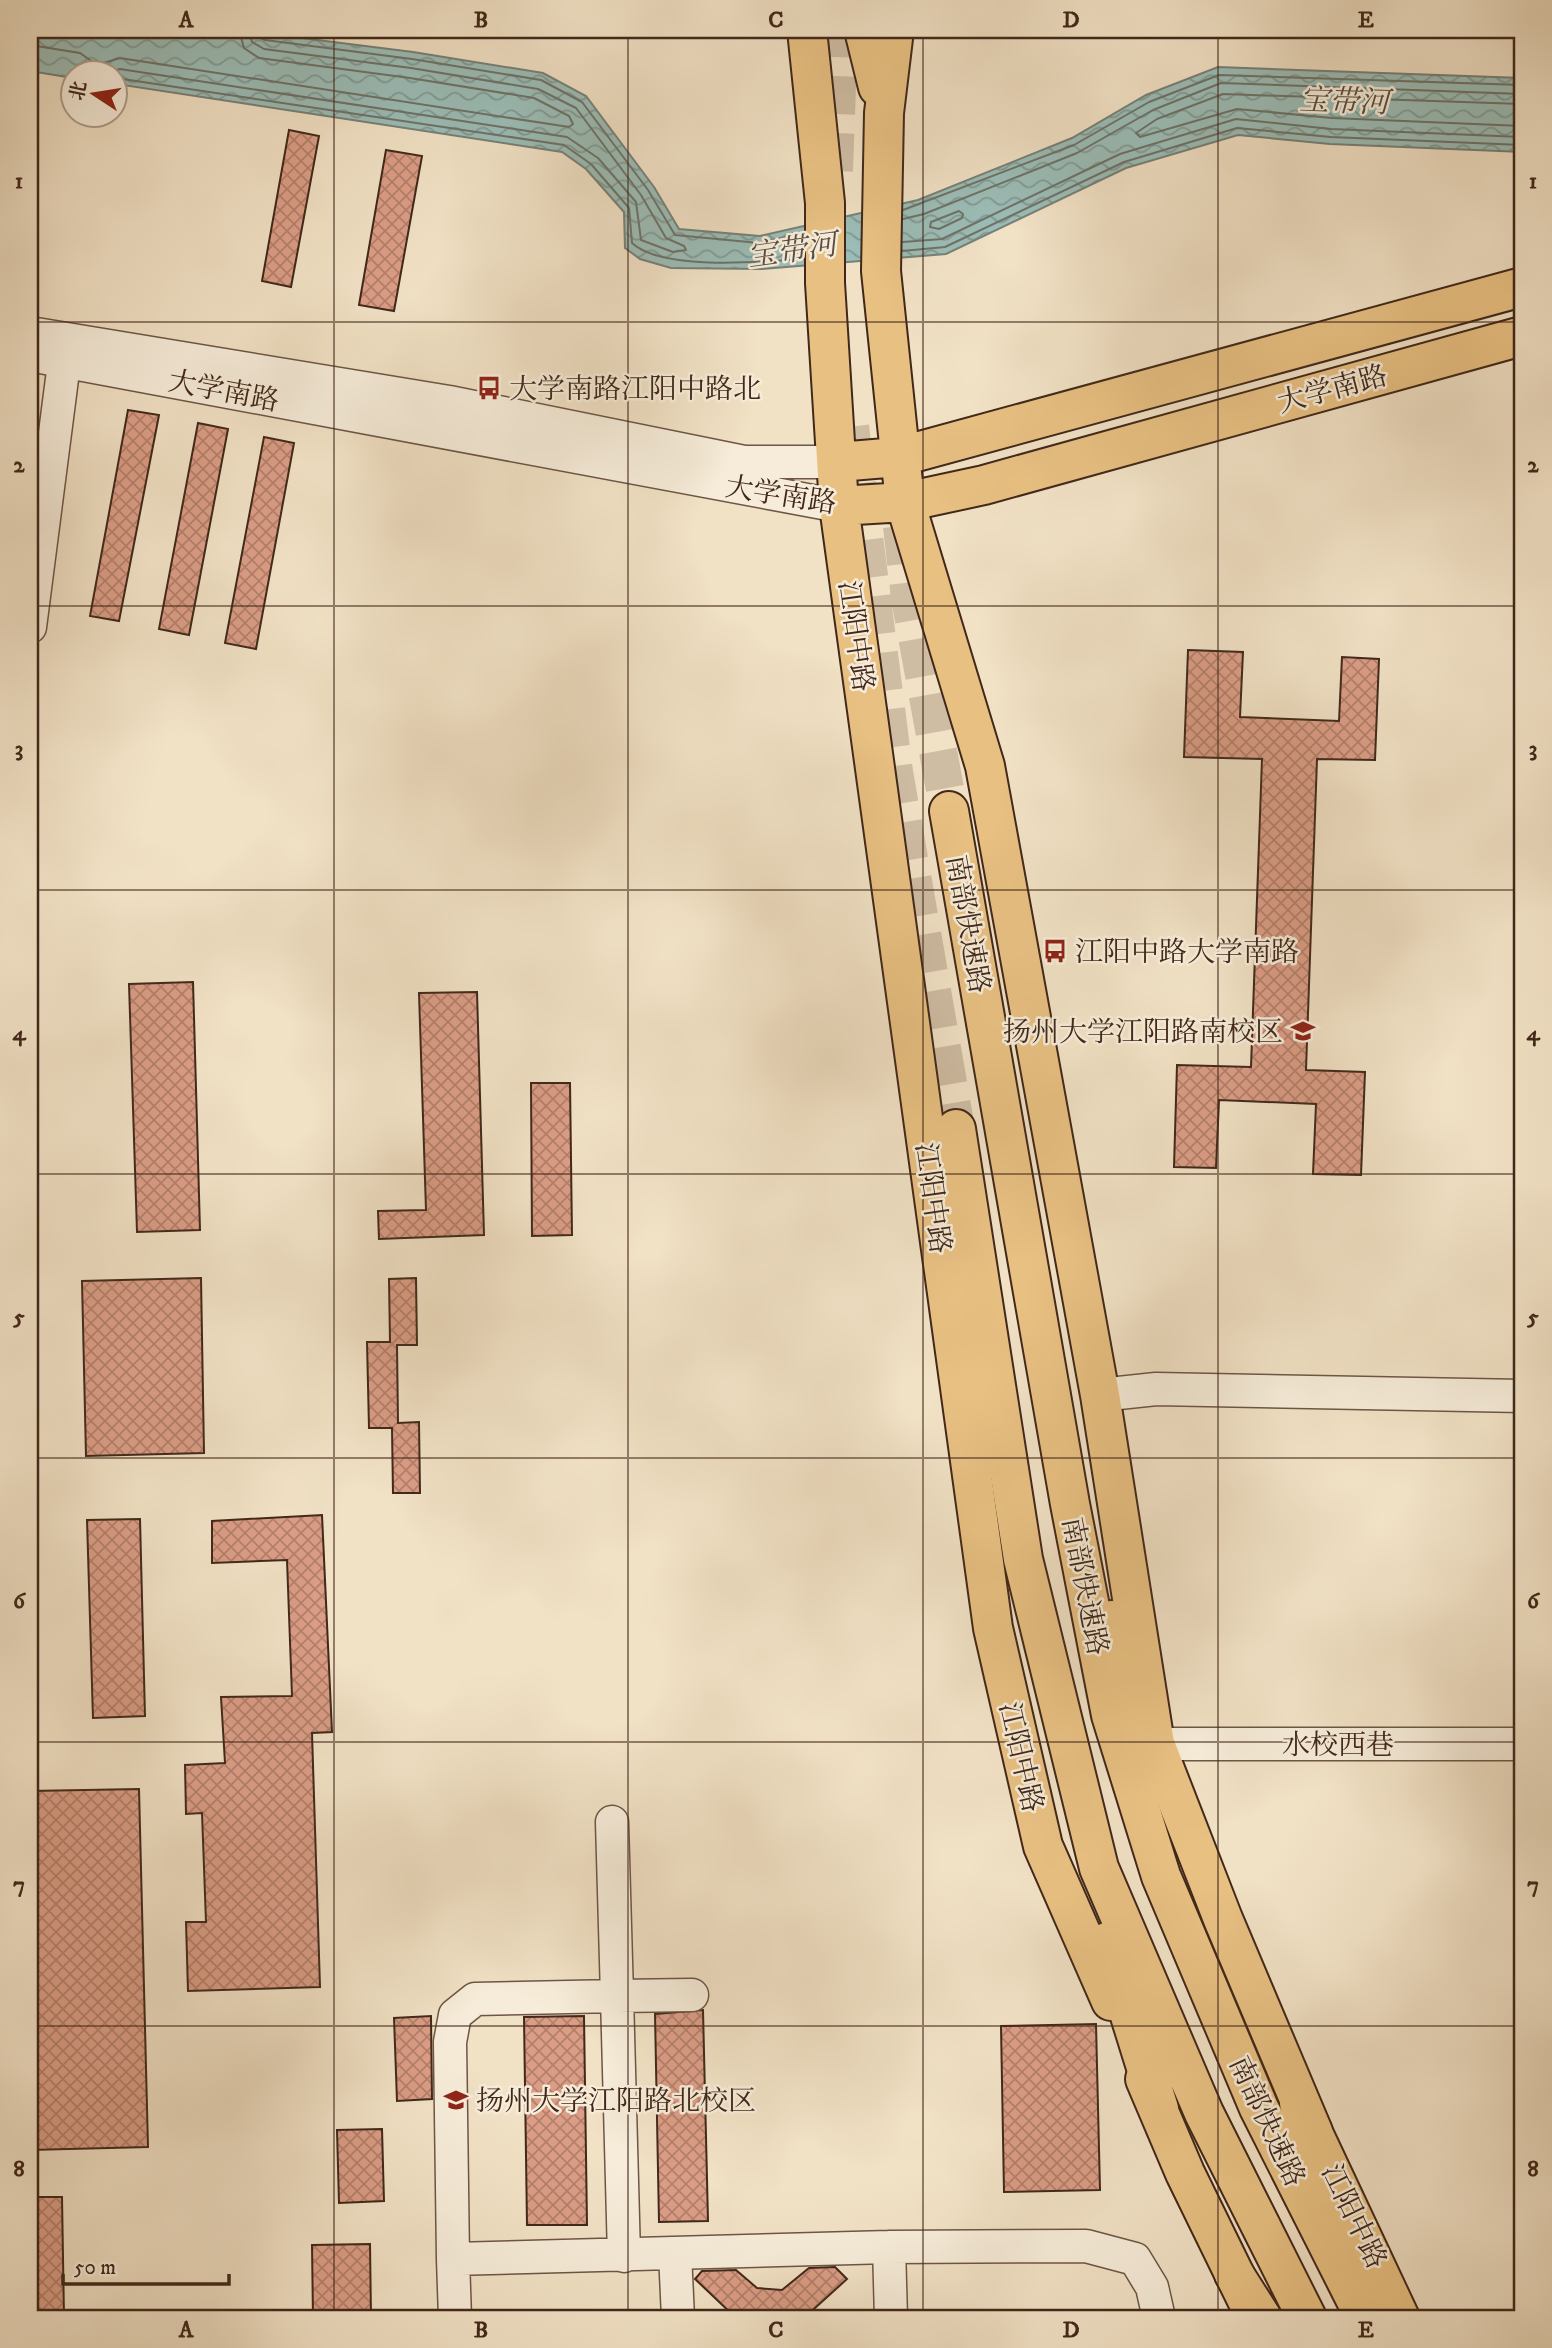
<svg xmlns="http://www.w3.org/2000/svg" width="1552" height="2348" viewBox="0 0 1552 2348" font-family="'IM FELL DW Pica','Noto Serif SC',serif">
<style>
.water{fill:url(#water-waves);stroke:#778178;stroke-width:2}
.lines{fill:none;stroke-linecap:round;stroke-linejoin:round}
.shore{stroke:#6e7268;stroke-width:2}
.building{fill:url(#building-cross-hatch);stroke:#41281a;stroke-width:2}
.highway-tunnel{stroke:#cebca3;stroke-width:38;stroke-dasharray:38 19;stroke-linecap:butt}
.minor-casing{stroke:#6d5645;stroke-width:35}
.major-casing{stroke:#41281a;stroke-width:42}
.highway-casing{stroke:#41281a;stroke-width:42}
.minor{stroke:#f6ecd9;stroke-width:32}
.major{stroke:#e8c082;stroke-width:38}
.highway{stroke:#e8c082;stroke-width:38}
.grid{fill:none;stroke:#41281a;stroke-width:2;stroke-opacity:0.55}
.labels{text-anchor:middle;stroke-width:5;stroke-linejoin:round;paint-order:stroke}
.poi-label{font-size:28px;fill:#41281a;stroke:#f6ecd9;text-anchor:start}
.street-label{font-size:28px;fill:#41281a;stroke:#f6ecd9}
.water-label{font-size:30px;font-style:italic;fill:#584d41;stroke:#f6ecd9}
.neatline{fill:none;stroke:#41281a;stroke-width:2.5}
.grid-label{font-size:23px;text-anchor:middle;font-weight:bold;fill:#41281a}
</style>
<defs>
<pattern id="water-waves" width="16" height="10" patternUnits="userSpaceOnUse" patternTransform="scale(1.75)"><rect width="16" height="10" fill="#9bbdb7"/><path d="M0 5q4-4 8 0t8 0" fill="none" stroke="#809a94"/></pattern>
<pattern id="building-cross-hatch" width="8" height="8" patternUnits="userSpaceOnUse" patternTransform="scale(1.75)"><rect width="8" height="8" fill="#db9d85"/><path d="M0 0l8 8M0 8l8-8" fill="none" stroke="#b3806c"/></pattern>
</defs>
<rect width="100%" height="100%" fill="#f1e1c5"/>
<filter id="stains"><feTurbulence type="fractalNoise" baseFrequency=".00286" numOctaves="4"/><feColorMatrix values="0 0 0 0 .2 0 0 0 0 .09 0 0 0 0 .02 0 0 0 .5 -.17"/></filter>
<radialGradient id="worn" r=".72"><stop offset=".6" stop-color="#630" stop-opacity="0"/><stop offset="1" stop-color="#630" stop-opacity=".3"/></radialGradient>
<path class="water" d="M30 30H239L413 52 543 73 586 96 654 187 679 229 760 236 918 200 1072 138 1146 95 1218 67 1522 78V152L1330 144 1238 135 1126 168 946 254 762 269 671 268 640 259 625 248 624 212 586 169 562 152 116 84V74H74L73 78 30 71Z"/>
<g class="lines">
<path class="shore" d="M258 30 259 37 265 40 412 59 541 80 582 102 648 190 675 235 759 243 804 233
M30 45 80 53 97 65 120 58 569 127 573 124 569 116 534 98 410 78 259 58 244 48 239 30
M105 74 120 69 567 137 598 158 636 202 641 240 673 252 686 250 684 246 666 238 641 195 576 108 538 89 411 68 264 49 252 42 249 30
M116 78 564 145 591 164 629 208 632 243C662 271 762 262 804 259
M1522 104 1223 94 1157 119 1136 133 1140 137 1237 109 1332 118 1522 126
M903 210 1074 145 1149 102 1219 75 1522 85
M959 211 963 214 962 218 939 229 930 227 931 222Z
M903 219 924 214 1077 153 1153 110 1221 83 1522 94
M903 242 942 239 1120 154 1236 119 1331 129 1522 137
M902 251 945 247 1124 162 1237 128 1331 137 1522 145"/>
</g>
<path class="building" d="M289 130 319 136 291 287 262 281Z
M386 150 422 156 394 311 359 305Z
M128 410 159 415 119 621 90 616Z
M198 423 228 429 189 635 159 629Z
M264 437 294 443 256 649 225 643Z
M1188 650 1243 652 1240 717 1339 721 1342 657 1379 659 1375 760 1317 759 1306 1070 1365 1072 1361 1175 1313 1174 1316 1104 1219 1100 1216 1168 1174 1167 1177 1065 1251 1067 1262 759 1184 757Z
M193 982 200 1230 137 1232 129 984Z
M477 992 484 1235 379 1239 378 1211 426 1210 419 993Z
M531 1083H570L572 1235 532 1236Z
M201 1278 204 1453 86 1456 82 1281Z
M416 1278 417 1345H397L398 1423 419 1422 420 1493H393L392 1428H369L367 1342H390L389 1279Z
M322 1515 332 1732 312 1733 320 1987 188 1991 186 1922H206L202 1813 186 1814 185 1765 225 1763 221 1697 292 1696 287 1560 212 1563V1521Z
M140 1519 145 1716 93 1718 87 1520Z
M139 1789 148 2147 30 2150V1791Z
M703 2010 708 2221 659 2222 655 2014Z
M431 2016 432 2099 397 2101 394 2018Z
M584 2016 587 2225H527L524 2017Z
M1096 2024 1100 2190 1004 2192 1001 2026Z
M382 2129 384 2201 339 2203 337 2130Z
M30 2197H62L64 2318H30Z
M370 2244 371 2318H313L312 2245Z
M835 2267 847 2279 804 2318H736L695 2279 702 2271 736 2270 757 2288 782 2290 809 2268Z"/>
<g class="lines">
<path class="highway-tunnel" d="M834 171 839 30
M850 427 894 772 956 1129
M902 526 910 598 949 811"/>
<g class="minor-casing">
<path id="minor" d="M30 333 449 402 744 462H838
M30 355 839 506
M30 627 67 340
M1100 1395 1156 1389 1522 1396
M1155 1744H1522
M612 1822 617 1996 692 1995
M889 2247 891 2318
M675 2253 678 2318
M453 2259 450 2042 455 2015 475 1999 617 1996 624 2256
M455 2318 453 2259 889 2247 1086 2246 1135 2259 1152 2287 1159 2318"/>
</g>
<g class="major-casing">
<path id="major" d="M807 30 825 203V283L839 506 993 1628 1043 1846 1111 2001
M864 30 878 87
M894 30 884 113 881 271 905 502 985 766 1100 1395 1155 1744 1223 1919 1313 2132
M838 462 898 457 1522 287
M839 506 905 502 984 485 1522 336
M1145 2079 1185 2173 1249 2304"/>
</g>
<g class="highway-casing">
<path id="highway" d="M949 811 1070 1504 1111 1715 1161 1876 1259 2108 1365 2318
M956 1129 1023 1559 1099 1868 1204 2113 1307 2318
M1112 1620 1155 1744
M1107 1942 1159 2109
M1299 2103 1400 2318
M1234 2274 1262 2318"/>
</g>
<use href="#minor" class="minor"/>
<use href="#major" class="major"/>
<use href="#highway" class="highway"/>
</g>
<path class="grid" d="M334 30V2318M628 30V2318M923 30V2318M1218 30V2318M30 322H1522M30 606H1522M30 890H1522M30 1174H1522M30 1458H1522M30 1742H1522M30 2026H1522"/>
<defs>
<g id="bus-bare" transform="scale(1.89)"><path d="M-5-6H5V4H4V6H2V4H-2V6H-4V4H-5ZM-3.5-4V0h7V-4ZM-3.5 1.2v1.5H-2V1.2ZM2 1.2v1.5H3.5V1.2Z" fill="#8f2418" stroke="#f6ecd9" stroke-width="2.5" paint-order="stroke"/></g>
<g id="university-bare" transform="scale(1.89)"><path d="M0-5L7-2L0 1L-7-2ZM-4 1L0 2.5L4 1V4Q0 6-4 4Z" fill="#8f2418" stroke="#f6ecd9" stroke-width="2.5" paint-order="stroke"/></g>
</defs>
<g fill-rule="evenodd">
<use href="#bus-bare" x="489" y="388"/>
<use href="#bus-bare" x="1055" y="951"/>
<use href="#university-bare" x="1303" y="1031"/>
<use href="#university-bare" x="456" y="2100"/>
</g>
<g class="labels">
<g class="poi-label">
<text x="509" y="398">大学南路江阳中路北</text>
<text x="1075" y="961">江阳中路大学南路</text>
<text x="1283" y="1041" text-anchor="end">扬州大学江阳路南校区</text>
<text x="476" y="2110">扬州大学江阳路北校区</text>
</g>
<g class="street-label">
<text transform="translate(1332 388) rotate(-15)" y="10">大学南路</text>
<text transform="translate(224 390) rotate(11)" y="10">大学南路</text>
<text transform="translate(781 494) rotate(9)" y="10">大学南路</text>
<text transform="translate(857 636) rotate(82)" y="10">江阳中路</text>
<text transform="translate(969 924) rotate(80)" y="10">南部快速路</text>
<text transform="translate(934 1198) rotate(82)" y="10">江阳中路</text>
<text transform="translate(1086 1586) rotate(79)" y="10">南部快速路</text>
<text x="1338" y="1754">水校西巷</text>
<text transform="translate(1022 1757) rotate(77)" y="10">江阳中路</text>
<text transform="translate(1268 2121) rotate(65)" y="10">南部快速路</text>
<text transform="translate(1355 2216) rotate(64)" y="10">江阳中路</text>
</g>
<g class="water-label">
<text transform="translate(1344 101) rotate(2)" y="10">宝带河</text>
<text transform="translate(792 250) rotate(-8)" y="10">宝带河</text>
</g>
</g>
<rect width="1552" height="2348" fill="none" stroke="#f1e1c5" stroke-width="77"/>
<g transform="translate(94 94) rotate(282)"><circle r="33" fill="#f6ecd9" stroke="#ae9e8d" stroke-width="2"/>
<path d="M0-5L12 26L0 18L-12 26Z" fill="#8f2418"/>
<text y="-10" font-size="19" font-weight="bold" text-anchor="middle" fill="#41281a">北</text>
</g>
<path d="M63 2274v10h166v-10" fill="none" stroke="#41281a" stroke-width="3.5"/>
<text x="74" y="2274" font-size="21" fill="#41281a" stroke="#f6ecd9" stroke-width="5" paint-order="stroke">50 m</text>
<rect x="38" y="38" width="1476" height="2272" class="neatline"/>
<g class="grid-label">
<text x="186" y="27">A</text>
<text x="481" y="27">B</text>
<text x="776" y="27">C</text>
<text x="1071" y="27">D</text>
<text x="1366" y="27">E</text>
<text x="19" y="188">1</text>
<text x="1533" y="188">1</text>
<text x="19" y="472">2</text>
<text x="1533" y="472">2</text>
<text x="19" y="756">3</text>
<text x="1533" y="756">3</text>
<text x="19" y="1040">4</text>
<text x="1533" y="1040">4</text>
<text x="19" y="1324">5</text>
<text x="1533" y="1324">5</text>
<text x="19" y="1608">6</text>
<text x="1533" y="1608">6</text>
<text x="19" y="1892">7</text>
<text x="1533" y="1892">7</text>
<text x="19" y="2176">8</text>
<text x="1533" y="2176">8</text>
<text x="186" y="2337">A</text>
<text x="481" y="2337">B</text>
<text x="776" y="2337">C</text>
<text x="1071" y="2337">D</text>
<text x="1366" y="2337">E</text>
</g>
<rect width="100%" height="100%" filter="url(#stains)"/>
<rect width="100%" height="100%" fill="url(#worn)"/>
</svg>
